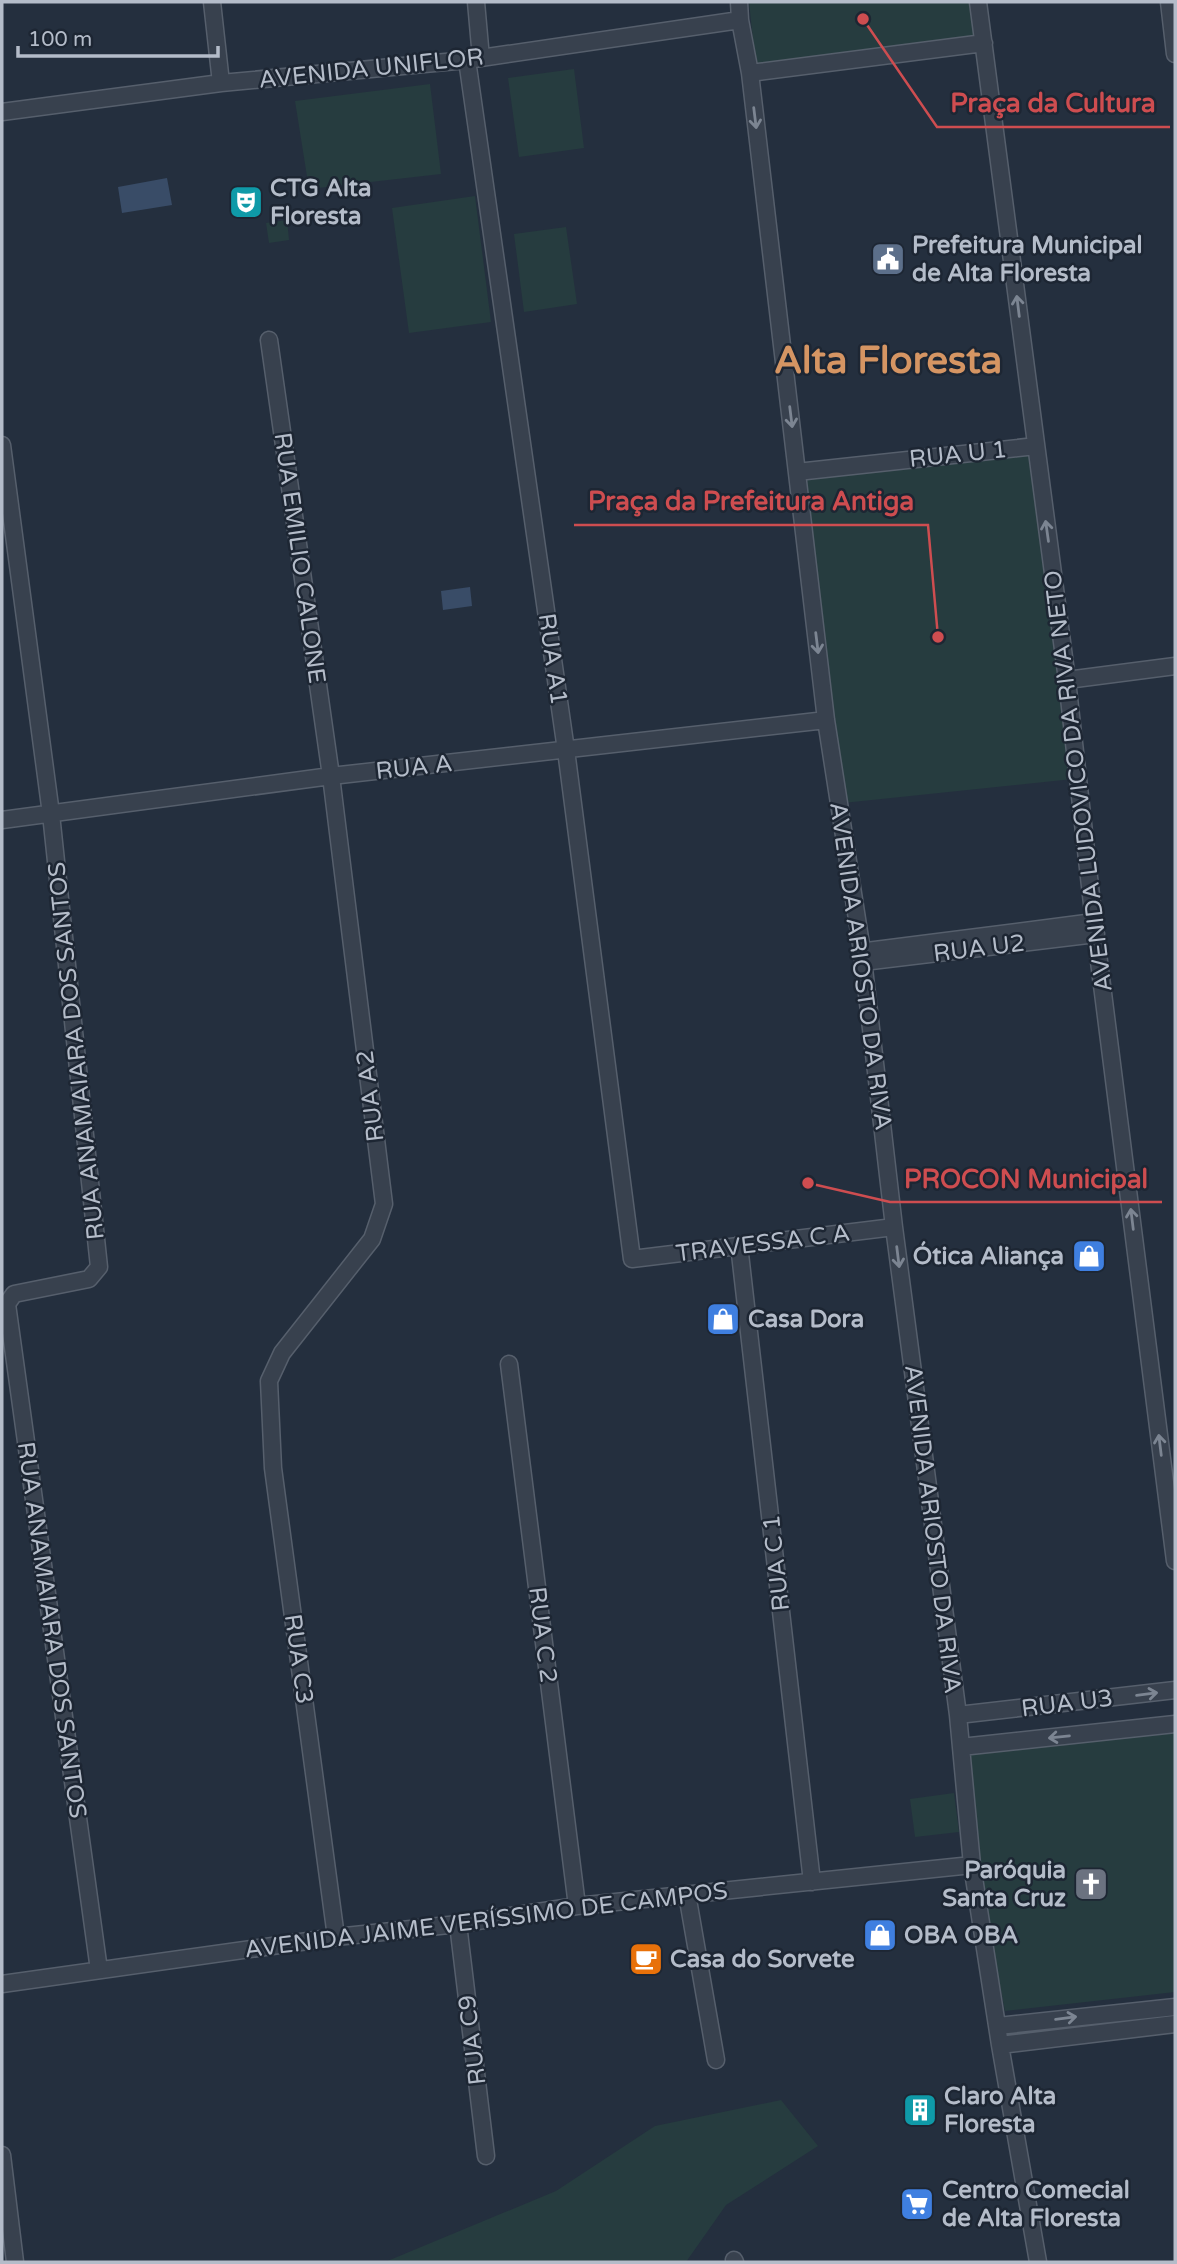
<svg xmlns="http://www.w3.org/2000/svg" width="1177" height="2264" viewBox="0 0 1177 2264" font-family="'Varela Round',sans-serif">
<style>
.green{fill:#263c3f}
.water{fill:#394c67}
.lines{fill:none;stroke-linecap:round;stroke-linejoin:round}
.minor-casing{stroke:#565f6c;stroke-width:19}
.minor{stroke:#38414e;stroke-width:16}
.oneway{stroke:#7c8592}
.labels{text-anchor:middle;stroke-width:5;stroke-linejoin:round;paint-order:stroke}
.street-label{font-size:24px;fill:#b4bcc9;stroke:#1d2633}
.poi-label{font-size:24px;font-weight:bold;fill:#b4bcc9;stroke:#1d2633;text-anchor:start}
.town-label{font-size:38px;font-weight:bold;fill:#d59563;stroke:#1d2633}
.leader{fill:none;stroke:#ce4d50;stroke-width:2.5}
.callout-dot{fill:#ce4d50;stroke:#1d2633;stroke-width:2.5}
.callout-label{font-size:26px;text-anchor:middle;font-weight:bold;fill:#ce4d50;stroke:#1d2633;stroke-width:5;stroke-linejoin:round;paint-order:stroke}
</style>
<rect width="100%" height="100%" fill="#242f3e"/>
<path class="green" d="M749 2H973L978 35 756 68Z
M574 69 584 148 519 157 508 78Z
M430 84 441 174 309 189 295 101Z
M475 196 491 322 409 333 392 208Z
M287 220 289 240 269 243 266 223Z
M566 227 577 304 524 312 514 234Z
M1031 452 1073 779 843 803 802 477Z
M1175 1731V1992L1005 2011 975 1860 968 1754Z
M954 1793 959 1832 915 1837 910 1799Z
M781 2100 818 2146 726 2205 686 2262H385L556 2191 655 2126Z"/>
<path class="water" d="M167 178 172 205 122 213 118 187Z
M470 587 472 606 443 610 441 591Z"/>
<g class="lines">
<g class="minor-casing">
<path id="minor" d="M212 2 221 83
M476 2 481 58
M739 2 740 20 750 73 826 720 862 951 894 1227 958 1715 972 1865 1000 2045 1038 2262
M978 2 1067 680 1094 922 1175 1561
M1169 2 1175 54
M467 60 566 750 632 1259 894 1227
M750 73 984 43
M2 112 221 83 467 60 740 20
M269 340 331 776 384 1204 372 1239 282 1353 269 1381 273 1468 336 1937
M2 445 51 814 99 1267 89 1279 14 1294 7 1304 99 1970
M797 472 1036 446
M1067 680 1175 666
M2 820 331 776 826 720
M867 951 1094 922
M863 962 1096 934
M739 1245 812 1882
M509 1364 577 1906
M958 1715 1175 1690
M961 1747 1175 1724
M687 1894 716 2060
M458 1924 486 2156
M2 1984 336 1937 458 1924 577 1906 972 1865
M998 2026 1175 2007
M1000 2045 1175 2024
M2 2155 15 2262
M734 2260 735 2262"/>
</g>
<use href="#minor" class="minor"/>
</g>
<defs><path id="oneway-shaft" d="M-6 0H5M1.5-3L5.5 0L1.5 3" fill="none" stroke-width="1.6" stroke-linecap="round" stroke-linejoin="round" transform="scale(1.75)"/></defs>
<g class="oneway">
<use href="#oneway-shaft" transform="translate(755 118) rotate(83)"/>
<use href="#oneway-shaft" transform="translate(1018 306) rotate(-97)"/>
<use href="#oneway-shaft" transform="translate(791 417) rotate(83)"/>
<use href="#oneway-shaft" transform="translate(1047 531) rotate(-98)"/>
<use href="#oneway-shaft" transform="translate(817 643) rotate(83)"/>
<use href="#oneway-shaft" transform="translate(1132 1219) rotate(-97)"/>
<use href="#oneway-shaft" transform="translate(898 1257) rotate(83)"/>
<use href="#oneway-shaft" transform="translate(1160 1445) rotate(-97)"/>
<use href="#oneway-shaft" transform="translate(1147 1694) rotate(-7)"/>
<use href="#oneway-shaft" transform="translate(1059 1737) rotate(174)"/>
<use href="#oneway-shaft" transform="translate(1066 2018) rotate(-7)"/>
</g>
<defs>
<g id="theatre-square" transform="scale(1.75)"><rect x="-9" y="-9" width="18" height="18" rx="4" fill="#0f9aa8" stroke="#1d2633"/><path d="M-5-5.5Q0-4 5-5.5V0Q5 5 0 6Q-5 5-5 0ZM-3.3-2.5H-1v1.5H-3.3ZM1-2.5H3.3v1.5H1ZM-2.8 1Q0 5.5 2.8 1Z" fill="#fff"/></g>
<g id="civic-square" transform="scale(1.75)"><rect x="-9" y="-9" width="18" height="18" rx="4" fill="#5c6f8a" stroke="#1d2633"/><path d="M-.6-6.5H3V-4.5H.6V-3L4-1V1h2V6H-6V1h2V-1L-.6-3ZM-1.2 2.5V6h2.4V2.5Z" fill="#fff"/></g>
<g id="shop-square" transform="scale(1.75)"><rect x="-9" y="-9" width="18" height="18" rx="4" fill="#3f7fe0" stroke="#1d2633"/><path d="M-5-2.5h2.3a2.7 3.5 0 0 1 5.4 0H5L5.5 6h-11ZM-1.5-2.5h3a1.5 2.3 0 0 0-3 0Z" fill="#fff"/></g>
<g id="church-square" transform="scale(1.75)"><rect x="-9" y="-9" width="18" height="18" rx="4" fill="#6b7280" stroke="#1d2633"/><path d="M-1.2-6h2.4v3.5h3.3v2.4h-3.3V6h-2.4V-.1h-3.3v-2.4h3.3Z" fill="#fff"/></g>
<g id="cafe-square" transform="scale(1.75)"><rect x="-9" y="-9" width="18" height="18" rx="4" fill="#e8710a" stroke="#1d2633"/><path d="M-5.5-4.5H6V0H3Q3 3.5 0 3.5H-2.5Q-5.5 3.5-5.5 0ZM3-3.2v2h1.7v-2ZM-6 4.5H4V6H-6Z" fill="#fff"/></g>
<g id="building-square" transform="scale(1.75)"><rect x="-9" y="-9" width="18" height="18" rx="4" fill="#0f9aa8" stroke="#1d2633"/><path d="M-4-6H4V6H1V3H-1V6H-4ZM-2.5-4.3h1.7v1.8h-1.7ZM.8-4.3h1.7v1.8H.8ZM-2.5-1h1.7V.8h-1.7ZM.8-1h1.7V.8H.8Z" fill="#fff"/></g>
<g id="supermarket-square" transform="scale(1.75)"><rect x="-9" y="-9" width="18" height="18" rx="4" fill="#3f7fe0" stroke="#1d2633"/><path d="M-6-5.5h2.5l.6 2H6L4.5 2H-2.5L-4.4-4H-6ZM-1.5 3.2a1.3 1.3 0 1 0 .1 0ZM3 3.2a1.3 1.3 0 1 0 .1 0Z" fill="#fff"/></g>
</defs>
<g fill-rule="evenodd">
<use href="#theatre-square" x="246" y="202"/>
<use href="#civic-square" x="888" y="259"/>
<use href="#shop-square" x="1089" y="1256"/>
<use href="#shop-square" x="723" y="1319"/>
<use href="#church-square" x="1091" y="1884"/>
<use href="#shop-square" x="880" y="1935"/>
<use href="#cafe-square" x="646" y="1959"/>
<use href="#building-square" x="920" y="2110"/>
<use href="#supermarket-square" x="917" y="2204"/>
</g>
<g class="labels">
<g class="street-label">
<text transform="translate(371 68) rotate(-6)" y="8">AVENIDA UNIFLOR</text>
<text transform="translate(958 454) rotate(-6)" y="8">RUA U 1</text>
<text transform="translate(300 558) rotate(82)" y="8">RUA EMILIO CALONE</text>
<text transform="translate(553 659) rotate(82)" y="8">RUA A1</text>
<text transform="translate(414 767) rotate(-6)" y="8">RUA A</text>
<text transform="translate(1078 781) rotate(-97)" y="8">AVENIDA LUDOVICO DA RIVA NETO</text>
<text transform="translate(979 948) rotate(-7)" y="8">RUA U2</text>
<text transform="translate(861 966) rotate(82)" y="8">AVENIDA ARIOSTO DA RIVA</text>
<text transform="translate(76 1051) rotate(-96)" y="8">RUA ANAMAIARA DOS SANTOS</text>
<text transform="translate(370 1096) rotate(-97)" y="8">RUA A2</text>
<text transform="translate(763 1243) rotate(-7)" y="8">TRAVESSA C A</text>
<text transform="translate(933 1529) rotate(83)" y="8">AVENIDA ARIOSTO DA RIVA</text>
<text transform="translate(776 1563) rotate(-96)" y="8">RUA C 1</text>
<text transform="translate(52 1630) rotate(82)" y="8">RUA ANAMAIARA DOS SANTOS</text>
<text transform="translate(543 1635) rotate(83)" y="8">RUA C 2</text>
<text transform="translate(299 1659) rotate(82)" y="8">RUA C3</text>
<text transform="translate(1067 1703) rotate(-7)" y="8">RUA U3</text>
<text transform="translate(486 1920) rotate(-7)" y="8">AVENIDA JAIME VERÍSSIMO DE CAMPOS</text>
<text transform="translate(472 2040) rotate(-97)" y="8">RUA C9</text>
</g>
<g class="poi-label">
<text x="270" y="196">CTG Alta<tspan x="270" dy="28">Floresta</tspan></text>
<text x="912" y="253">Prefeitura Municipal<tspan x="912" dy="28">de Alta Floresta</tspan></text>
<text x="1064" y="1264" text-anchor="end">Ótica Aliança</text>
<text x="748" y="1327">Casa Dora</text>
<text x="1066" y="1878" text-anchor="end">Paróquia<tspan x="1066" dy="28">Santa Cruz</tspan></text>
<text x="904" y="1943">OBA OBA</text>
<text x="670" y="1967">Casa do Sorvete</text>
<text x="944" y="2104">Claro Alta<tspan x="944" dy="28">Floresta</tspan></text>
<text x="942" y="2198">Centro Comecial<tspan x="942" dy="28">de Alta Floresta</tspan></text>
</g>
<g class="town-label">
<text x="888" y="373">Alta Floresta</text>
</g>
</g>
<path class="leader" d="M863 19L937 127H1170M938 637L928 525H574M808 1183L890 1202H1162"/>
<g class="callout-dot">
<circle cx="863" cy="19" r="7"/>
<circle cx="938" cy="637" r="7"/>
<circle cx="808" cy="1183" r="7"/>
</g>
<g class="callout-label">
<text x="1053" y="112">Praça da Cultura</text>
<text x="751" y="510">Praça da Prefeitura Antiga</text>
<text x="1026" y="1188">PROCON Municipal</text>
</g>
<rect width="1177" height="2264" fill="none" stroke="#b4bcc9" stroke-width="7"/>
<path d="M18 46v10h200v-10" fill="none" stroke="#b4bcc9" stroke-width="3.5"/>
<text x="28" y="46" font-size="21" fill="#b4bcc9" stroke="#1d2633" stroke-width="5" paint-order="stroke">100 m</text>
</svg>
